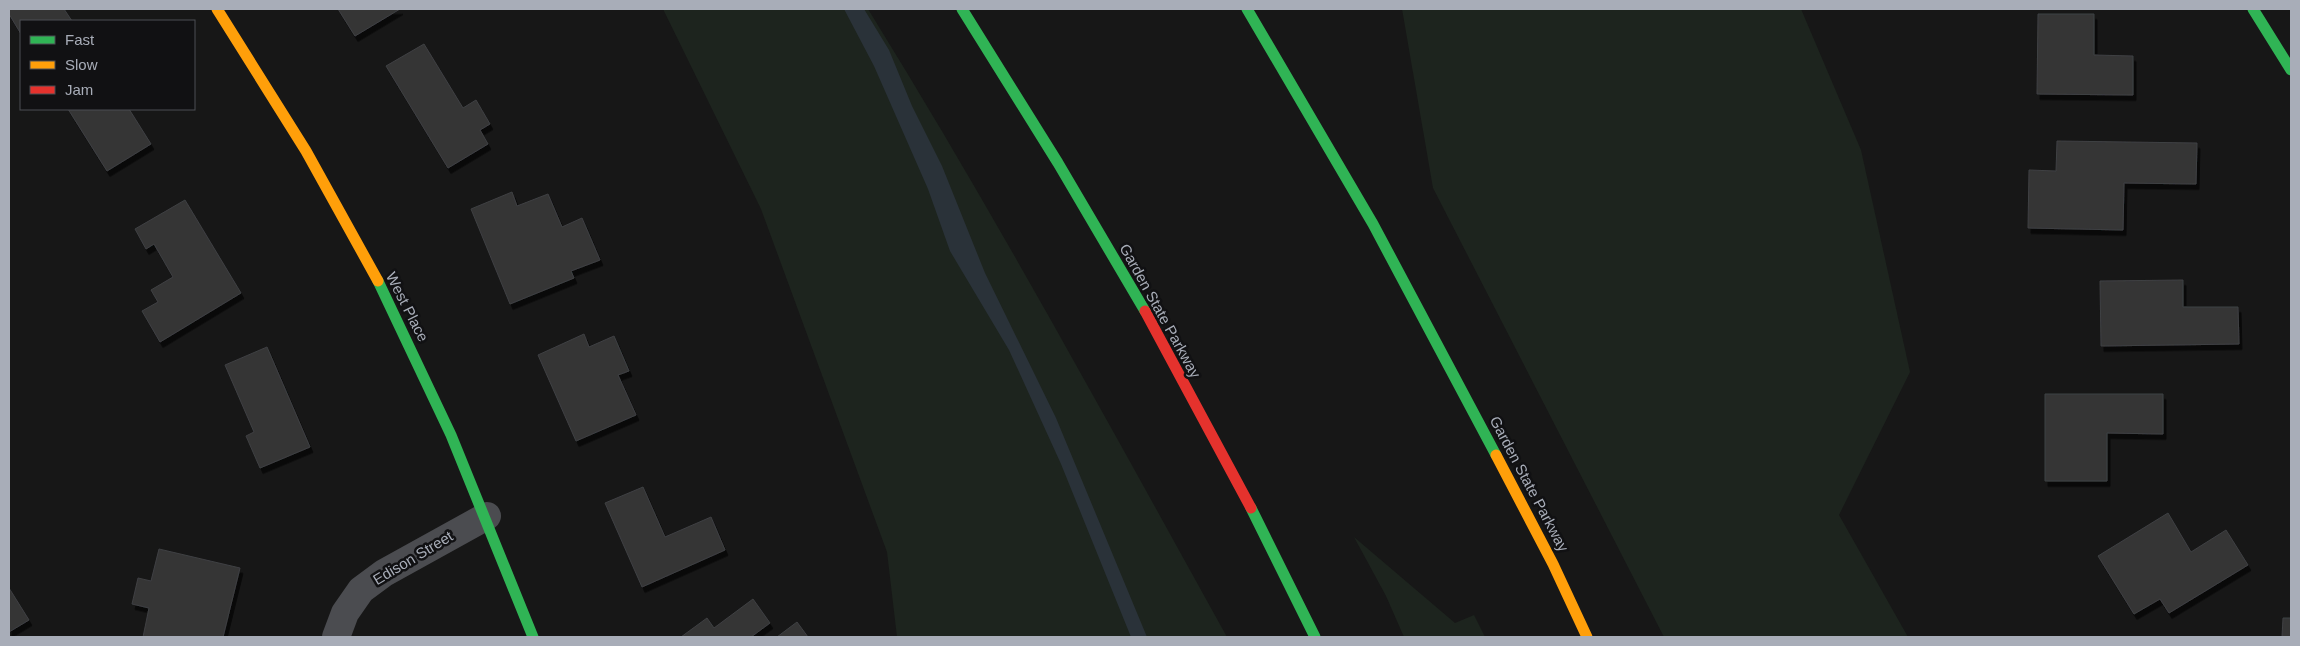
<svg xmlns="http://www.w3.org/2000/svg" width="2300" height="646" viewBox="0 0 2300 646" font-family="Arial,sans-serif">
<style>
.green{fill:#1d241e}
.water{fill:#2a3239}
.building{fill:#353536;stroke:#3f4043;filter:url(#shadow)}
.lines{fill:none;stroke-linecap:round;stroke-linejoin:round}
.street{stroke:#4b4c50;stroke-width:28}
.fast{stroke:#30b455;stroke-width:11}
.slow{stroke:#ff9f0a;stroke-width:11}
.jam{stroke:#e5322d;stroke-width:11}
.labels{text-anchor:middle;stroke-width:5;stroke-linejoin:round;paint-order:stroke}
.street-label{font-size:15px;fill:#a8adb8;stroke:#111113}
</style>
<defs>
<filter id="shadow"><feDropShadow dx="3" dy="5.5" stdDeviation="0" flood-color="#0009"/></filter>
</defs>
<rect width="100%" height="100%" fill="#171717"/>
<path class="green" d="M663 9H868C995 214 1110 426 1227 637H897L887 552 761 209Z
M1402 9H1801L1861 150 1910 372 1839 515 1908 637H1664L1433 188Z
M1354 537 1455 623 1474 615 1485 637H1404L1386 596Z"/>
<path class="water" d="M844 9H864L889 50 912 106 942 166 985 273 1056 418 1147 637H1131L1061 464 1009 350 950 251 928 189 874 66Z"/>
<path class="building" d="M9 9H64L72 21H21V34L9 14Z
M338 9H400L355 36Z
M2038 14H2094V55L2133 56V95L2037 94Z
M424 44 463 108 476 100 490 124 480 130 488 144 448 168 386 66Z
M68 109H129L151 144 107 171Z
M2057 141 2197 143 2196 184 2124 183 2123 230 2028 228 2029 170 2056 171Z
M512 192 517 206 548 194 562 227 582 218 600 260 571 271 574 278 510 304 471 209Z
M185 200 241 293 160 342 142 311 158 302 151 290 173 277 154 244 146 249 135 229Z
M2183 280V307H2238L2239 344 2101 346 2100 281Z
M584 334 589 347 614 336 629 371 618 375 636 415 576 441 538 355Z
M267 347 310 447 260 468 246 436 254 432 225 365Z
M2045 394H2163V434L2107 433V481H2045Z
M643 487 665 537 711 517 725 550 642 587 605 503Z
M2168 513 2191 552 2226 530 2248 565 2169 613 2160 599 2134 614 2098 556Z
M159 549 240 568 223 637H143L149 608 132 604 138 578 151 581Z
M9 588 29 620 9 632Z
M753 599 770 623 751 637H681L707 618 714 628Z
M2283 618H2291V637H2282Z
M797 622 808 637H777Z"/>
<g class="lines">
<path class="street" d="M336 637 345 613 361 590 384 573 487 516"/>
<path class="fast" d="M962 9 1058 163 1145 311
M1247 9 1373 224 1496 455
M2253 9 2291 70
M378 281 451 435 533 637
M1251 508 1315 637"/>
<path class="slow" d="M217 9 306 151 378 281
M1496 455 1553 564 1587 637"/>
<path class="jam" d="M1145 311 1251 508"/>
</g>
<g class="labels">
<g class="street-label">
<text transform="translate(407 307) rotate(63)" y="5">West Place</text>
<text transform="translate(1160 311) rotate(61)" y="5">Garden State Parkway</text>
<text transform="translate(1529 484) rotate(62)" y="5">Garden State Parkway</text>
<text transform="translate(413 558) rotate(-31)" y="5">Edison Street</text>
</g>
</g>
<rect width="2300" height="646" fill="none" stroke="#a8adb8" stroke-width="20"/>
<rect x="20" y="20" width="175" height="90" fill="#111113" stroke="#4d4f55"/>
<rect x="30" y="36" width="25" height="8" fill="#30b455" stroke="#4d4f55"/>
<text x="65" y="45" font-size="15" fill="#a8adb8">Fast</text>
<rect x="30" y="61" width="25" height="8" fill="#ff9f0a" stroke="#4d4f55"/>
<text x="65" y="70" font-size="15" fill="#a8adb8">Slow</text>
<rect x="30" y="86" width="25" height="8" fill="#e5322d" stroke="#4d4f55"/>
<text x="65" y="95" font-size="15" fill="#a8adb8">Jam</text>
</svg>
